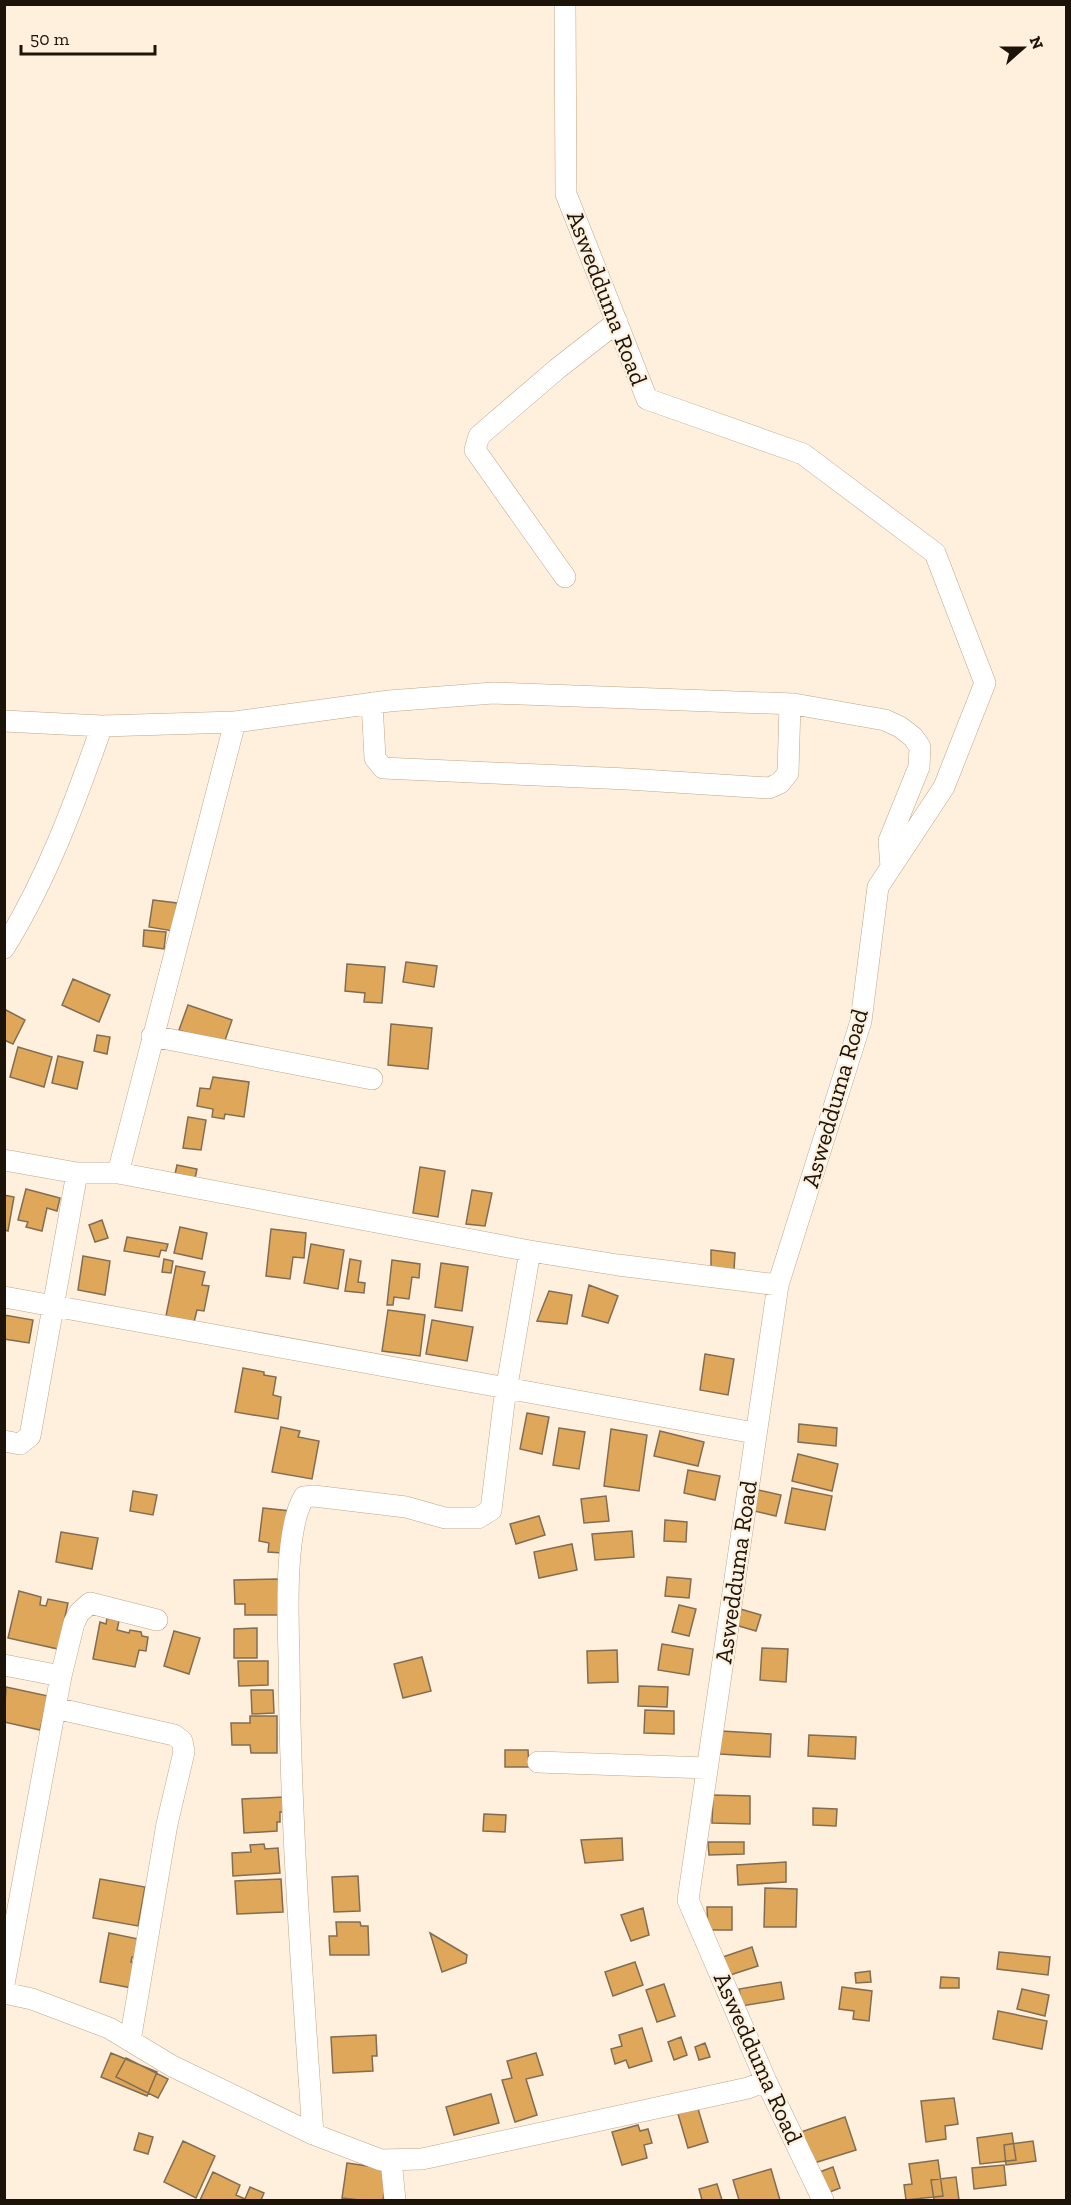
<svg xmlns="http://www.w3.org/2000/svg" width="1071" height="2205" viewBox="0 0 1071 2205" font-family="'Zilla Slab',serif">
<style>
.building{fill:#dfa759;stroke:#836d52;stroke-width:1.5}
.lines{fill:none;stroke-linecap:round;stroke-linejoin:round}
.minor-casing{stroke:#bda689;stroke-width:22}
.minor{stroke:#fff;stroke-width:21}
.labels{text-anchor:middle;stroke-width:4.5;stroke-linejoin:round;paint-order:stroke}
.street-label{font-size:24px;fill:#1c1409;stroke:#fff0de}
</style>
<rect width="100%" height="100%" fill="#fff0de"/>
<path class="building" d="M153 900 177 903 173 931 149 927Z
M144 930 166 932 164 949 143 946Z
M406 962 437 966 434 987 403 982Z
M347 964 385 967 382 1003 364 1002 365 993 345 991Z
M73 979 110 995 99 1022 62 1005Z
M188 1005 232 1020 223 1046 179 1030Z
M4 1009 25 1020 13 1044 4 1040Z
M391 1024 432 1028 428 1069 388 1065Z
M97 1035 110 1037 107 1054 94 1051Z
M18 1047 52 1057 44 1087 10 1077Z
M58 1056 83 1062 77 1089 52 1083Z
M213 1077 249 1082 244 1117 225 1114 224 1119 212 1117 213 1109 197 1106 200 1088 210 1089Z
M188 1117 206 1120 201 1150 183 1148Z
M177 1165 197 1169 194 1183 174 1179Z
M420 1167 445 1171 438 1217 413 1213Z
M26 1189 60 1198 57 1211 47 1208 42 1231 26 1227 28 1222 18 1220Z
M472 1190 492 1193 485 1226 466 1224Z
M4 1195 14 1197 8 1231 4 1230Z
M102 1220 108 1238 95 1242 89 1225Z
M180 1227 207 1233 202 1259 174 1253Z
M271 1229 306 1233 304 1258 293 1257 290 1279 266 1276Z
M127 1237 168 1244 166 1251 161 1250 159 1257 124 1251Z
M311 1244 344 1250 338 1289 304 1283Z
M711 1250 735 1253 734 1270 711 1269Z
M83 1256 110 1261 105 1295 78 1290Z
M164 1259 173 1261 171 1273 162 1272Z
M350 1259 361 1261 358 1282 365 1283 364 1293 345 1291Z
M392 1260 420 1264 419 1278 412 1277 409 1299 394 1297 393 1305H387Z
M441 1263 468 1267 462 1311 435 1307Z
M176 1266 205 1272 202 1285 209 1286 204 1311 197 1310 194 1322 166 1316Z
M589 1285 618 1296 608 1323 582 1316Z
M549 1291 572 1295 567 1324 537 1321Z
M388 1310 425 1315 420 1356 382 1351Z
M4 1315 33 1320 29 1343 4 1339Z
M432 1320 473 1327 467 1361 426 1354Z
M705 1354 734 1359 728 1395 700 1390Z
M243 1368 264 1372V1375L276 1377 273 1395 281 1397 278 1419 235 1412Z
M527 1413 549 1417 542 1454 520 1449Z
M799 1424 837 1428 836 1446 798 1442Z
M281 1427 300 1431 298 1437 319 1441 312 1479 272 1472Z
M559 1428 585 1432 579 1469 553 1465Z
M611 1429 647 1435 639 1491 604 1486Z
M660 1431 704 1442 698 1466 654 1456Z
M798 1454 838 1464 832 1491 792 1481Z
M688 1470 720 1476 715 1500 684 1493Z
M792 1488 832 1496 825 1530 785 1523Z
M754 1489 781 1495 776 1516 750 1510Z
M133 1491 157 1495 153 1515 130 1511Z
M606 1496 609 1521 584 1523 581 1499Z
M263 1508 291 1511 282 1553 268 1552 269 1543 259 1541Z
M539 1516 545 1535 516 1544 510 1524Z
M665 1520 687 1522 686 1542 664 1541Z
M632 1531 634 1557 595 1560 592 1534Z
M61 1532 98 1538 92 1569 56 1562Z
M572 1544 577 1570 539 1578 534 1552Z
M667 1577 691 1579 689 1598 665 1596Z
M280 1579 281 1615H245V1604H235L234 1580Z
M19 1591 41 1597 40 1605 46 1606 48 1599 68 1603 58 1649 8 1638Z
M679 1605 696 1609 689 1636 672 1632Z
M737 1608 761 1615 756 1631 732 1624Z
M107 1618 119 1621 117 1630 129 1633 130 1630 141 1632 142 1636 148 1637 146 1651 139 1650 135 1667 93 1659 100 1622 106 1624Z
M257 1628V1658H234V1629Z
M174 1631 200 1638 189 1674 164 1666Z
M662 1644 693 1649 689 1675 658 1670Z
M762 1648 788 1649 786 1682 760 1680Z
M617 1650 618 1682 588 1683 587 1651Z
M422 1657 431 1691 403 1698 394 1664Z
M238 1661H268V1685L239 1686Z
M639 1686 668 1687 667 1707 638 1706Z
M6 1687 48 1696 40 1730 4 1722Z
M251 1690H273L274 1713 252 1714Z
M645 1710 674 1711V1734L644 1733Z
M250 1716H277V1753H251L250 1745H232L231 1723H250Z
M721 1731 771 1734 770 1757 720 1754Z
M809 1735 856 1737 855 1759 808 1756Z
M505 1750H528L529 1767H505Z
M713 1795 750 1796V1824L712 1823Z
M284 1797V1812H280V1822H277V1831L244 1833 242 1799Z
M813 1808 837 1809 836 1826 813 1825Z
M484 1814 506 1815 505 1832 483 1831Z
M622 1838 623 1860 585 1863 581 1840Z
M708 1842H744V1854L709 1855Z
M264 1844 265 1849 278 1848 280 1873 233 1876 232 1853 251 1852 250 1845Z
M786 1862V1882L738 1885 737 1865Z
M358 1876 360 1911 334 1912 332 1877Z
M100 1879 145 1887 138 1926 93 1918Z
M281 1879 283 1912 237 1914 235 1881Z
M765 1888 797 1889 796 1927H764Z
M707 1907H732V1930H708Z
M643 1908 649 1935 631 1941 621 1915Z
M336 1922H360L361 1926H368L369 1955H330L329 1936H337Z
M109 1933 143 1940 139 1958 132 1957 131 1962 136 1963 132 1988 100 1982Z
M430 1933 467 1955 466 1963 442 1972Z
M752 1947 758 1966 727 1976 720 1958Z
M999 1952 1050 1957 1048 1975 997 1969Z
M635 1962 643 1985 613 1996 605 1972Z
M870 1971 871 1982 856 1983 855 1973Z
M941 1977 959 1978V1988H940Z
M781 1982 784 1999 742 2006 739 1989Z
M664 1984 675 2016 657 2022 646 1990Z
M842 1987 872 1991 869 2021 853 2019 854 2011 839 2009Z
M1022 1989 1049 1995 1045 2016 1017 2009Z
M998 2011 1047 2021 1042 2049 993 2039Z
M642 2028 652 2061 629 2068 626 2060 615 2064 611 2049 622 2046 619 2035Z
M376 2035 377 2056H372L373 2071 333 2073 331 2037Z
M681 2037 687 2055 674 2060 668 2042Z
M705 2043 710 2057 699 2060 695 2047Z
M111 2053 157 2072 147 2096 101 2077Z
M536 2053 543 2075 526 2079 537 2115 515 2122 502 2080 512 2078 507 2061Z
M126 2058 168 2079 158 2098 116 2077Z
M491 2094 499 2123 454 2135 446 2107Z
M954 2098 958 2124 945 2126 946 2139 926 2142 921 2101Z
M696 2102 708 2142 688 2148 676 2107Z
M845 2117 856 2150 811 2164 801 2132Z
M638 2125 640 2131 648 2129 652 2143 644 2145 647 2158 622 2165 612 2132Z
M139 2133 153 2137 148 2154 134 2150Z
M1012 2133 1016 2160 980 2164 977 2138Z
M183 2141 215 2156 196 2198 164 2182Z
M1033 2141 1036 2161 1006 2165 1004 2145Z
M938 2160 943 2196 906 2200 904 2185 912 2184 909 2164Z
M347 2163 388 2169 383 2200H360L342 2198Z
M1004 2165 1006 2185 974 2189 972 2168Z
M833 2167 840 2188 822 2195 814 2174Z
M771 2169 780 2200H739L733 2180Z
M213 2172 240 2185 236 2195 245 2199 250 2187 264 2193 261 2200H200Z
M956 2177 959 2200H934L931 2180Z
M717 2184 722 2200H702L699 2189Z"/>
<g class="lines">
<g class="minor-casing">
<path id="minor" d="M565 4 566 194 647 399 803 454 935 553 985 683 944 787 878 887 861 1021 778 1285 688 1900 766 2081 823 2200
M565 577 475 450 479 436 557 369 617 322
M372 703 375 758 383 768 627 779 769 788 780 783 788 773 790 704
M4 721 102 726
M4 948C47 879 75 802 102 726L235 722
M152 1036 372 1079
M4 1160 77 1173H118
M778 1285 618 1265 530 1251 118 1173 235 722 389 701 493 693 794 704 885 720 900 727 913 737 920 747 919 767 889 841 891 867
M4 1297 749 1432
M4 1441 20 1444 30 1436 77 1173
M4 1665 61 1676
M55 1708 174 1735 182 1741 184 1752 167 1824 130 2041
M538 1762 707 1768
M4 1984 61 1676 74 1623 79 1613 90 1603 157 1620
M4 1993 32 1999 109 2028 172 2066 313 2134 381 2160 422 2159 748 2088 766 2081
M313 2134C302 1975 290 1817 289 1658 288 1618 284 1530 304 1497L314 1496 406 1507 445 1518H478L491 1510 504 1403 530 1251
M391 2160 395 2200"/>
</g>
<use href="#minor" class="minor"/>
</g>
<g class="labels">
<g class="street-label">
<text transform="translate(607 298) rotate(69)" y="8">Aswedduma Road</text>
<text transform="translate(835 1098) rotate(-74)" y="8">Aswedduma Road</text>
<text transform="translate(736 1572) rotate(-82)" y="8">Aswedduma Road</text>
<text transform="translate(758 2058) rotate(66)" y="8">Aswedduma Road</text>
</g>
</g>
<rect width="1071" height="2205" fill="none" stroke="#1c1409" stroke-width="12"/>
<g transform="translate(1023 48) rotate(69)" stroke="#fff0de" stroke-width="4.5" paint-order="stroke">
<path d="M0-4.5L10 22L0 15L-10 22Z" fill="#1c1409"/>
<text y="-9" font-size="16" font-weight="bold" text-anchor="middle" fill="#1c1409">N</text>
</g>
<path d="M21 45v9h134v-9" fill="none" stroke="#1c1409" stroke-width="3"/>
<text x="30" y="45" font-size="18" fill="#1c1409" stroke="#fff0de" stroke-width="4.5" paint-order="stroke">50 m</text>
</svg>
